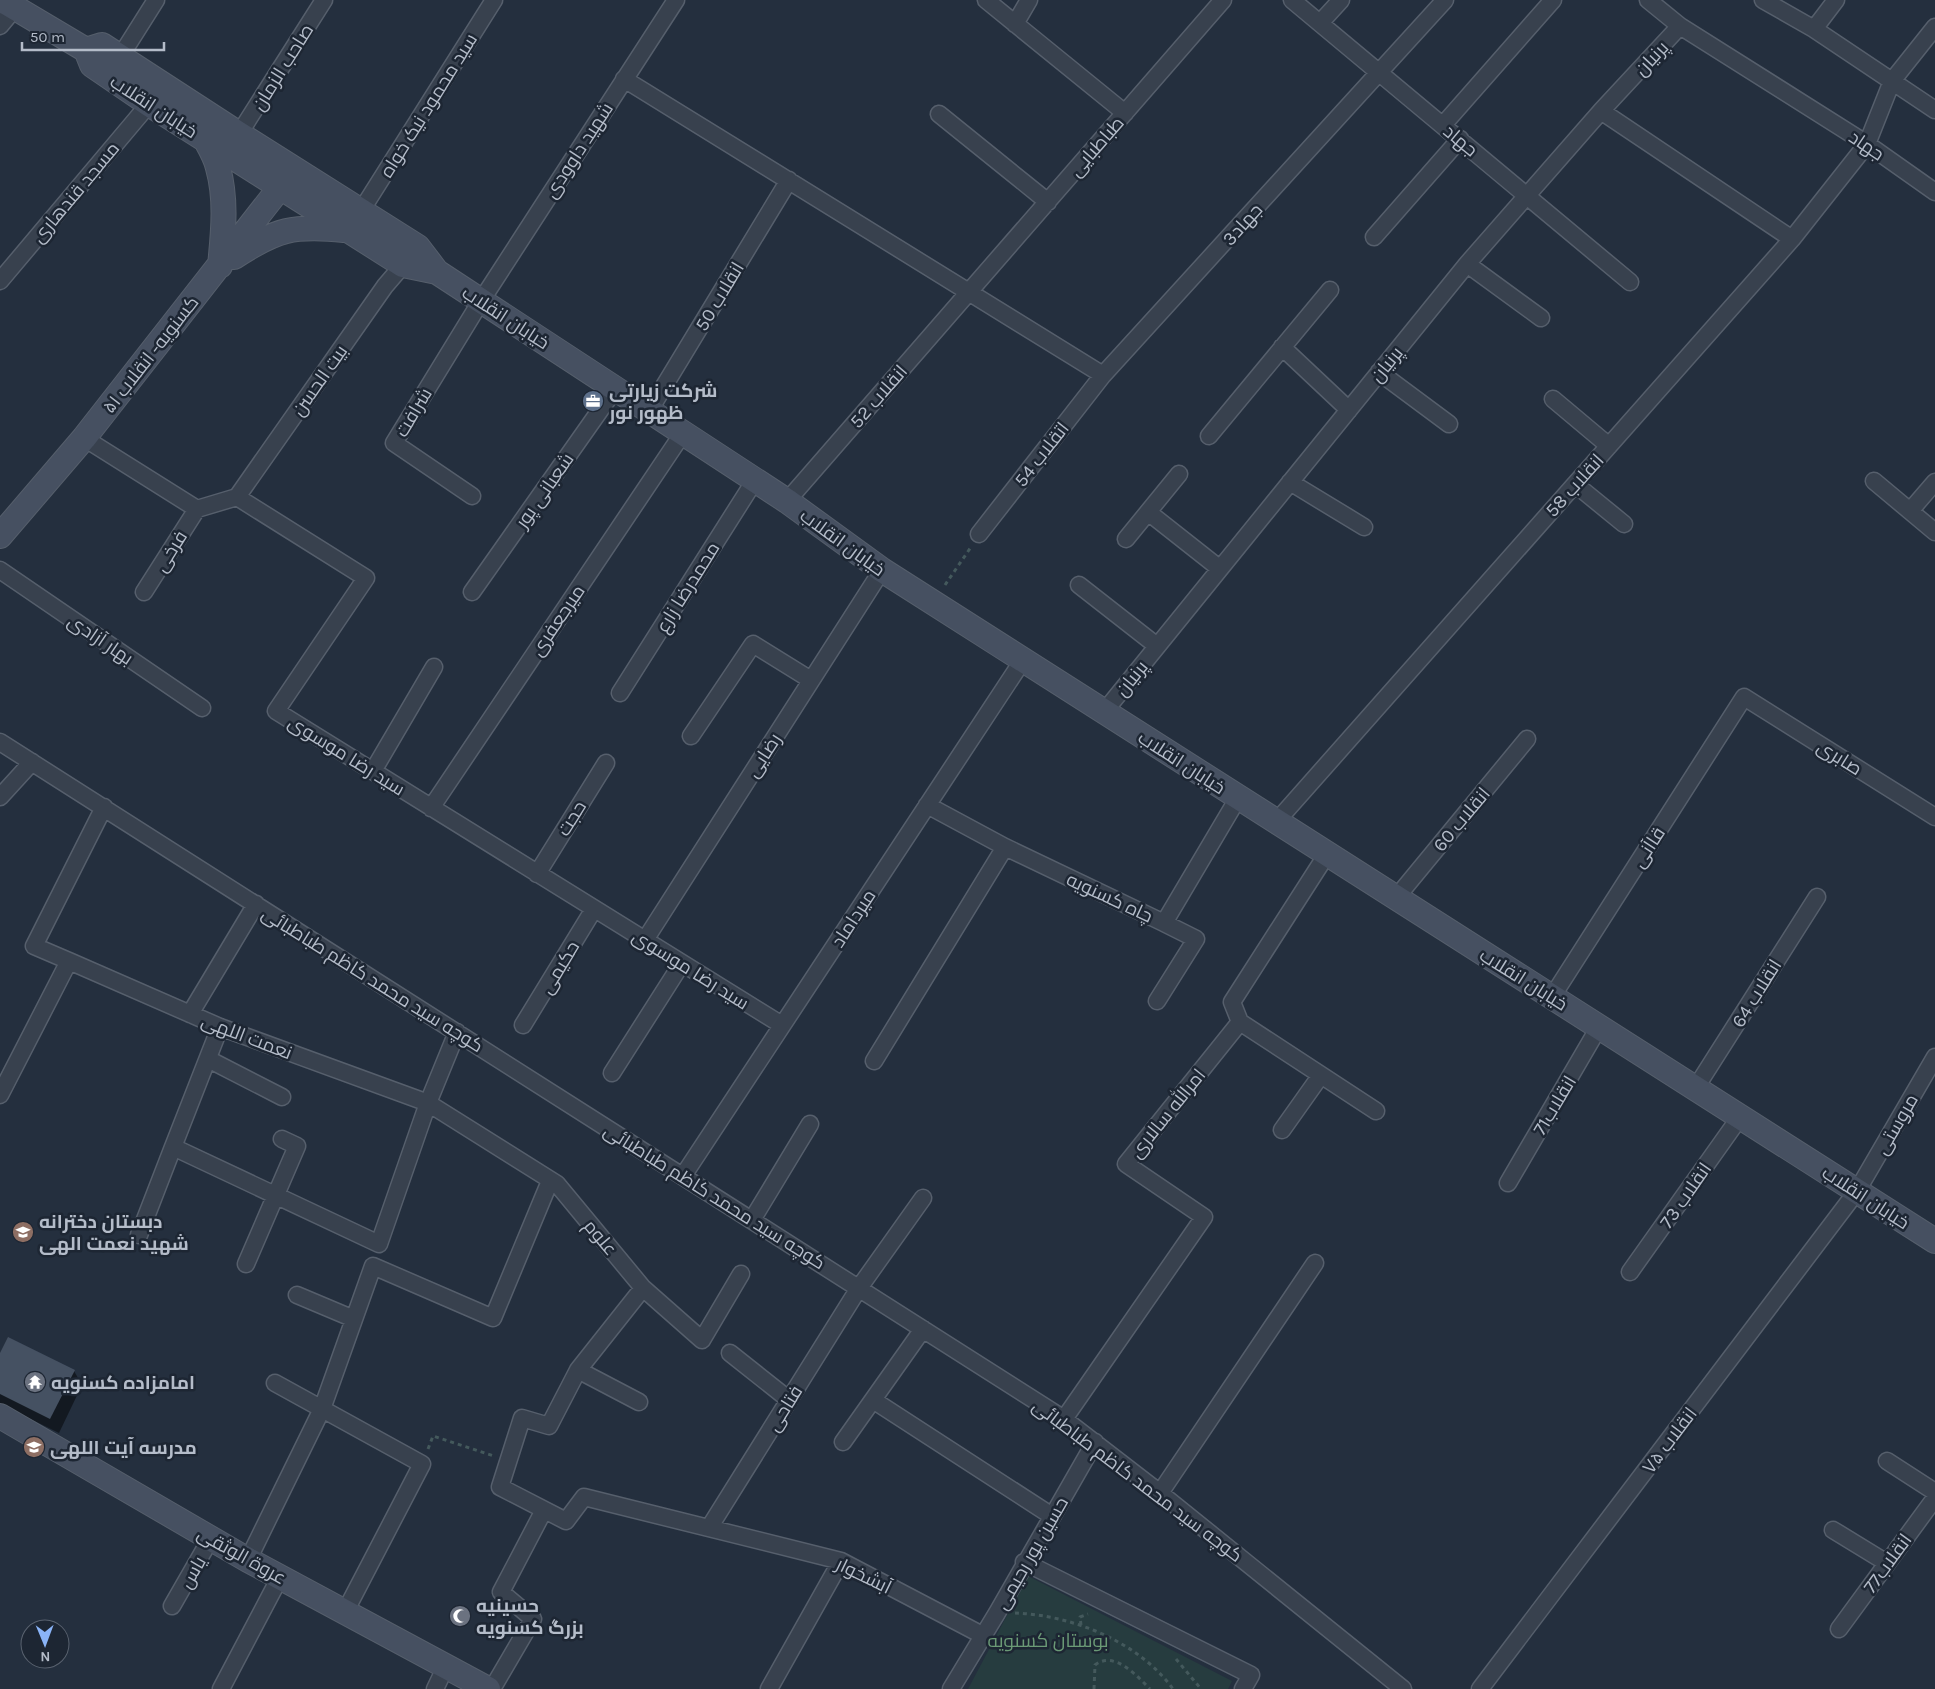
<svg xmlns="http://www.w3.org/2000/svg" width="1935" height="1689" viewBox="0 0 1935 1689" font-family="Karla,Cairo,sans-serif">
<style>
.green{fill:#263c3f}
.shadow{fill:#0007}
.building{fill:#455162}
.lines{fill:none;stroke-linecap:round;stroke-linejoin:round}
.street-casing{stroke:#565f6c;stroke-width:19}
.secondary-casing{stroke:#565f6c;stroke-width:26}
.path{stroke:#44595c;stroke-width:3;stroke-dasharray:4 4;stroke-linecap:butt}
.street{stroke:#38414e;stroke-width:16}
.secondary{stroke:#465061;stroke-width:24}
.labels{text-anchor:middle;stroke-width:5;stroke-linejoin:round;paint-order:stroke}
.street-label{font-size:19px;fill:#b4bcc9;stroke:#1d2633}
.poi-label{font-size:19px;font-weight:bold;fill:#b4bcc9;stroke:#1d2633;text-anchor:start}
.park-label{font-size:19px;fill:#6b9a76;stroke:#1d2633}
</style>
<rect width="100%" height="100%" fill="#242f3e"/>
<path class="green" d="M1028 1576 1232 1681 1228 1689H968Z"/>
<path class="shadow" d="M0 1355 74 1371 82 1385 59 1433 0 1404Z"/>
<path class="building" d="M8 1337 75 1370 50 1419 0 1394V1353Z"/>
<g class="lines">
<g class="street-casing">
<path id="street" d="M986 0 1125 113
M1292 0 1630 282
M1648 0 1680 26 1867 144 1935 192
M1763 0 1814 29 1935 110
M1320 23 1341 0
M1015 24 1029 0
M0 26 15 8
M1814 29 1836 0
M120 57 156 0
M624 79 1103 375
M1601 111 1792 239
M939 114 1048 202
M1443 125 1553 0
M239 134 324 0
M361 211 494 0
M1374 237 1460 139
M1467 264 1541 318
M0 281 149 104
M1282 347 1349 410
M1379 372 1449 424
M1553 399 1609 446
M649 411 789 180
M1209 436 1330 290
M84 438 197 509 237 497 366 578 276 711 782 1025
M1874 481 1935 532
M1290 482 1364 527
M1575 484 1624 524
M472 496 394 443 481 301 676 0
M237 497 385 286 403 265
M787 501 1223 0
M1910 511 1935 482
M1148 512 1219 568
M979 534 1103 375 1445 0
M1126 539 1179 474
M0 570 202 708
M1079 585 1157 646
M144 592 197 509
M472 592 615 389
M620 693 755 480
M1104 712 1467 264 1601 111 1680 26
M691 736 753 644 811 680
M0 742 1064 1419 1160 1493 1403 1689
M373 771 434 667
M0 797 32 762
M927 805 1005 847 1164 923 1238 798
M431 808 683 433
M1276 822 1792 239 1867 144 1892 81 1935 27
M537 874 606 763
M1396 898 1527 739
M645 940 882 570
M69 961 220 1027 428 1103 557 1184 643 1288 702 1340 741 1274
M1552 997 1744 697 1935 817
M1157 1001 1196 939 1164 923
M190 1014 256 904
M1240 1022 1376 1111
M523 1025 594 909
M220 1027 173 1147 379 1244 428 1103 457 1032
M208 1059 282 1097
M874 1061 1005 847
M612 1073 682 963
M1695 1089 1817 897
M0 1095 69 961 34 946 104 807
M1282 1130 1321 1075
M683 1176 1023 660
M1508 1183 1599 1027
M752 1220 810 1124
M139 1235 173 1147
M246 1264 297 1146 282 1139
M1630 1272 1740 1117
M643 1288 578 1370 549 1426 522 1418 500 1487 566 1521 584 1497 841 1561 982 1635
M297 1295 354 1319
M730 1353 788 1399
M578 1370 639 1402
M275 1383 422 1464 345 1612
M873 1400 1052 1516
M1064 1419 1204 1217 1126 1164 1240 1022 1232 1002 1327 854
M843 1442 923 1329
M1887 1461 1935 1492
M1160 1493 1315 1263
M709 1528 859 1288 923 1198
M1833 1530 1887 1563
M248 1560 322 1409 373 1266 493 1318 550 1181
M1024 1562 1251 1675 1243 1689
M172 1606 211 1538
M1839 1629 1935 1498
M221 1689 280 1577
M435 1689 446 1666
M492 1689 533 1619 501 1592 544 1510
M769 1689 841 1561
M951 1689 997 1613 1095 1442
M1480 1689 1857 1191 1935 1057"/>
</g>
<g class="secondary-casing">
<path id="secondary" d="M2 0 86 50 92 65 149 104 403 265 437 272
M86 50 102 45 239 134 418 247 437 272 787 501 882 570 1935 1241
M205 139C210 148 216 158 218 168 227 200 223 234 220 266
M234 257C277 229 293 225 344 230
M0 536 84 438 289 176
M0 1416 248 1560 488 1689"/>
</g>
<path class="path" d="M945 585 971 547
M428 1449 433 1436 494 1456
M1015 1613C1072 1615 1139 1642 1173 1689
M1081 1625 1080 1617 1088 1614
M1176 1659 1201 1689
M1094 1689 1095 1665C1114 1650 1137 1676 1150 1689"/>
<use href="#street" class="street"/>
<use href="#secondary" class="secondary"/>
</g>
<defs>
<g id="office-disc" transform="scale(1.125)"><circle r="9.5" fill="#5c6f8a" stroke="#1d2633"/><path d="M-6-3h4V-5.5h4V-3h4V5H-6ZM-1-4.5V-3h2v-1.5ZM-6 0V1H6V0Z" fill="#fff"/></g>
<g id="school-disc" transform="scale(1.125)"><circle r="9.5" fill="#8d6e63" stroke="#1d2633"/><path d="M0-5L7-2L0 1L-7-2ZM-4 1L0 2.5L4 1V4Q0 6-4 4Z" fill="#fff"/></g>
<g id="temple-disc" transform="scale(1.125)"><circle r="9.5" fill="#6b7280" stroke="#1d2633"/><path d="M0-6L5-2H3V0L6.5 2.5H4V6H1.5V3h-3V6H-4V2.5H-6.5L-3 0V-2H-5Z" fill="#fff"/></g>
<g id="mosque-disc" transform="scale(1.125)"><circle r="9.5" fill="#6b7280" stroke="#1d2633"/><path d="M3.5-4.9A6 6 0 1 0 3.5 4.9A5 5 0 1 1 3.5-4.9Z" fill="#fff"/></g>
</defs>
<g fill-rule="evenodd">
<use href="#office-disc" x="593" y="401"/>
<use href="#school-disc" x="23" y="1232"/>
<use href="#temple-disc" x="35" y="1382"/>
<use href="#school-disc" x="34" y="1447"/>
<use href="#mosque-disc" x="460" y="1616"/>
</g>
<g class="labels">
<g class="street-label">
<text transform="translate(1651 58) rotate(-47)" y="7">پرنیان</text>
<text transform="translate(282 67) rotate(-58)" y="7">صاحب الزمان</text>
<text transform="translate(428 105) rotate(-58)" y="7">سید محمود نیک خواه</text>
<text transform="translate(154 106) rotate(33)" y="7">خیابان انقلاب</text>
<text transform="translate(1461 140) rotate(40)" y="7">جهاد</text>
<text transform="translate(1867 145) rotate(34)" y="7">جهاد</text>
<text transform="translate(1096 146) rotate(-49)" y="7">طباطبایی</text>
<text transform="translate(578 150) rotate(-57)" y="7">شهید داوودی</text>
<text transform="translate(75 192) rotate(-50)" y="7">مسجد قندهاری</text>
<text transform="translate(1242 224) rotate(-48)" y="7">جهاد3</text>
<text transform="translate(719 296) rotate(-59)" y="7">انقلاب 50</text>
<text transform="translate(506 317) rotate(33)" y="7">خیابان انقلاب</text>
<text transform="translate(150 354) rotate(-52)" y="7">کسنویه- انقلاب ۵۱</text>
<text transform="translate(1386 364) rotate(-51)" y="7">پرنیان</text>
<text transform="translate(319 380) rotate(-55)" y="7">بیت الحسن</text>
<text transform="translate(878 396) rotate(-49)" y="7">انقلاب 52</text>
<text transform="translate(413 412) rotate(-59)" y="7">شرافت</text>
<text transform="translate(1041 454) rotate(-52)" y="7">اتقلاب 54</text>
<text transform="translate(1574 485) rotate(-48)" y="7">انقلاب 58</text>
<text transform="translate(544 490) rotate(-55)" y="7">شعبانی پور</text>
<text transform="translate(843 542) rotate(36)" y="7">خیابان انقلاب</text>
<text transform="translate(170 551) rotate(-58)" y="7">فرخی</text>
<text transform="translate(687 587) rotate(-58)" y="7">محمدرضا زارع</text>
<text transform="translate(557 620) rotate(-56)" y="7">میرجعفری</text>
<text transform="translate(101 639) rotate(34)" y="7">بهار آزادی</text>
<text transform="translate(1131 678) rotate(-51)" y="7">پرنیان</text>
<text transform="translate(347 755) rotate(32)" y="7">سید رضا موسوی</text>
<text transform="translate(763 755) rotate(-57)" y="7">رضایی</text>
<text transform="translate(1840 757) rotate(32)" y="7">صابری</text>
<text transform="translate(1182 762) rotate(33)" y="7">خیابان انقلاب</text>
<text transform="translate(571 818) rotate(-58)" y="7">حجت</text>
<text transform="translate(1461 819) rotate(-50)" y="7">انقلاب 60</text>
<text transform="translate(1648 847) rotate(-57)" y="7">قاآنی</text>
<text transform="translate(1110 897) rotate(25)" y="7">چاه کسنویه</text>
<text transform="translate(853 918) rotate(-57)" y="7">میرداماد</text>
<text transform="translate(559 967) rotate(-59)" y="7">حکیمی</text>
<text transform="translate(691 969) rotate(32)" y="7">سید رضا موسوی</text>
<text transform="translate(373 979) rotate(32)" y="7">کوچه سید محمد کاظم طباطبائی</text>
<text transform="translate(1524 979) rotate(32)" y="7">خیابان انقلاب</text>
<text transform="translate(1756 993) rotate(-58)" y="7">انقلاب 64</text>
<text transform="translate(247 1036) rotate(21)" y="7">نعمت اللهی</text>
<text transform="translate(1554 1105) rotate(-59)" y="7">انقلاب71</text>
<text transform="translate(1167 1113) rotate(-51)" y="7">امرالله سالاری</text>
<text transform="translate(1896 1124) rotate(-60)" y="7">مروستی</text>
<text transform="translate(1685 1195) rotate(-55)" y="7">انقلاب 73</text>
<text transform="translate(715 1196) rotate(32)" y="7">کوچه سید محمد کاظم طباطبائی</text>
<text transform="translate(1866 1197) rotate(33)" y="7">خیابان انقلاب</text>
<text transform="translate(601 1237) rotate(50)" y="7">علوم</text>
<text transform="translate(784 1408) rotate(-58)" y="7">فتاحی</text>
<text transform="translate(1669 1440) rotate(-53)" y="7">انقلاب ۷۵</text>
<text transform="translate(1138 1480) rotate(37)" y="7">کوچه سید محمد کاظم طباطبائی</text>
<text transform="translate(1031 1553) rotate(-60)" y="7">حسین پور رحیمی</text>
<text transform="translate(242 1555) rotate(29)" y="7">عروة الوثقی</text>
<text transform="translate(1887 1563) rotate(-54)" y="7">انقلاب77</text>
<text transform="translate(192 1572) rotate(-60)" y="7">یاس</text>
<text transform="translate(864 1575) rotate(26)" y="7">آبشخوار</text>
</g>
<g class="poi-label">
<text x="609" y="397">شرکت زیارتی<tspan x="609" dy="22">ظهور نور</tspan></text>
<text x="39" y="1228">دبستان دخترانه<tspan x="39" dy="22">شهید نعمت الهی</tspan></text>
<text x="51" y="1389">امامزاده کسنویه</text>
<text x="50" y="1454">مدرسه آیت اللهی</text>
<text x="476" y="1612">حسینیه<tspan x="476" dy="22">بزرگ کسنویه</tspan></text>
</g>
<g class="park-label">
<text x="1048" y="1647">بوستان کسنویه</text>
</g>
</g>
<g transform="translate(45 1644) rotate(179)"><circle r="24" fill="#1d2633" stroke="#59626f"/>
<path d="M0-4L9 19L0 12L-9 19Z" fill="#8ab4f8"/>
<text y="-8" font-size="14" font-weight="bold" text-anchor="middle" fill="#b4bcc9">N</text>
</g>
<path d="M22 42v8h142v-8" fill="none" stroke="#b4bcc9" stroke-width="2.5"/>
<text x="30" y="42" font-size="15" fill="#b4bcc9" stroke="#1d2633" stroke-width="4" paint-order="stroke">50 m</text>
</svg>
